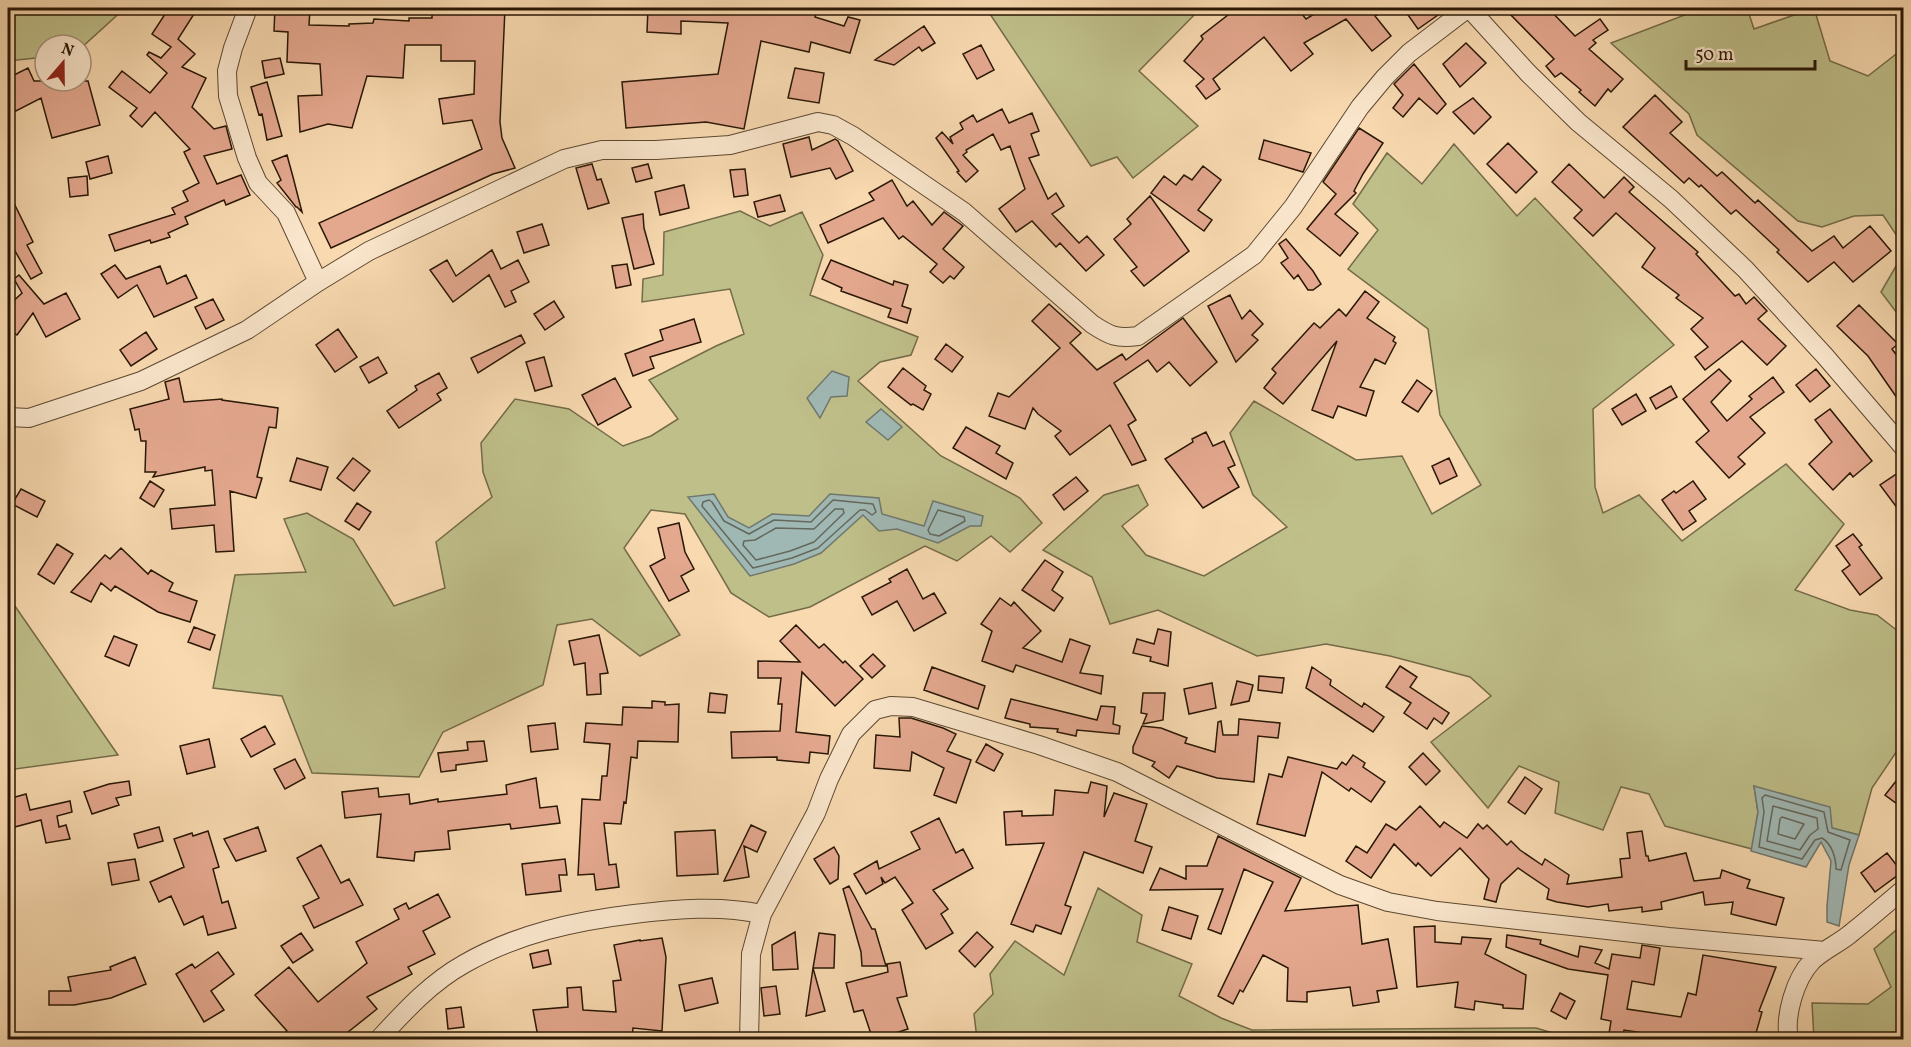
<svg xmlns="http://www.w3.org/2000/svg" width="1911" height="1047" viewBox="0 0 1911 1047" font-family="Vollkorn,serif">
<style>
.green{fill:#bfbf8a;stroke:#746b48;stroke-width:1.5}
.water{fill:#a0b8b4;stroke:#70786e;stroke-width:1.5}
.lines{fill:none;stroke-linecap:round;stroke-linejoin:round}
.shore{stroke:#64685c;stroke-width:1.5}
.building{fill:#e4a88f;stroke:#291705;stroke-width:1.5}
.minor-casing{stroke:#5d4830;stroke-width:20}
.minor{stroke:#fae6cc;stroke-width:18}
</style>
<rect width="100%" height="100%" fill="#f8d9b0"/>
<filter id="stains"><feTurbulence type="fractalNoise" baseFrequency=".00333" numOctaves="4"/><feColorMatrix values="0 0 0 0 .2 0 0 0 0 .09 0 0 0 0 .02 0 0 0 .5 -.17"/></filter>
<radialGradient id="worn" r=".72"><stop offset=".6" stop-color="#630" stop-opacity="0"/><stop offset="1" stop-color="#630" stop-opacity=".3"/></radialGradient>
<path class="green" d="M8 8H125L81 48V45H45V57L8 61Z
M986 8H1201L1139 71 1198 126 1133 178 1117 157 1091 166Z
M1703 8H1747L1754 29 1814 8 1830 61 1868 76 1900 51 1904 56 1903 245 1883 215 1854 216 1822 227 1798 221 1697 135 1689 114 1611 43Z
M1454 144 1517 216 1535 198 1674 345 1593 409 1595 487 1603 513 1639 495 1682 541 1786 464 1844 524 1795 590 1850 610 1877 615 1903 635V742L1872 788 1859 835 1832 828 1754 786 1758 812 1752 849 1665 826 1649 794 1621 787 1603 830 1555 813 1559 782 1519 766 1488 808 1431 742 1491 696 1470 677 1390 656 1326 644 1257 656 1158 610 1110 624 1092 577 1043 550 1104 495 1138 485 1148 505 1122 526 1146 555 1204 576 1287 527 1253 495 1230 433 1254 401 1356 460 1402 456 1432 514 1481 485 1440 415 1428 329 1348 269 1378 230 1353 204 1387 153 1422 184Z
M740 211 770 226 802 212 823 255 810 295 918 337 911 355 880 362 858 381 941 456 1020 498 1042 523 1010 552 991 536 957 561 925 546 810 607 769 617 731 593 685 514 651 510 624 548 680 635 640 656 592 619 557 625 543 685 443 732 419 777 312 773 282 696 213 688 235 575 306 572 284 519 307 513 353 539 394 606 445 588 436 542 492 497 483 472 481 443 515 399 569 409 623 446 651 436 678 419 649 380 716 346 744 334 730 289 642 302 643 279 663 275 664 232Z
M1903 254V321L1881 292Z
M8 596 118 755 8 770Z
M1098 888 1142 915 1137 942 1192 964 1179 996 1221 1018 1252 1030 1536 1028 1573 1039H977L974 1014 993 994 990 974 1015 941 1064 975Z
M1901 926 1904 928 1903 1039H1814L1812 1003 1868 1004 1891 987 1874 949Z"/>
<path class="water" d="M832 371 849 377 847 396 831 397 820 418 807 398Z
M881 409 902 427 888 440 866 422Z
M714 494 728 517 749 528 772 514 809 516 830 494 879 498 882 514 924 526 933 501 983 516 981 526H970L938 543 897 529 879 531 863 515 821 553 794 564 750 576 688 497Z
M1754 786 1830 807 1832 828 1859 835 1849 865 1839 926 1827 922V906L1831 861 1821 842 1806 867 1751 851 1758 812Z"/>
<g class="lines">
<path class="shore" d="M709 500 712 502 724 521 749 534 774 520 811 522 833 500 873 504 876 512 872 515 865 510H860L818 548 792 558 753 568 702 506 703 502Z
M835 509H843L844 513 814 542 790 551 756 560 743 545 744 541 755 540 776 528 814 529Z
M938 510 964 517 965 521 939 536 930 534 928 530Z
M1765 795 1824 812 1828 832 1850 840 1841 870 1836 869C1836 858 1832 844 1822 838L1815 840 1802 859 1759 847 1764 812 1762 798Z
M1773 806 1817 818 1818 829 1810 835 1800 850 1767 841Z
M1782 817 1804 824 1795 839 1778 834 1780 819Z"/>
</g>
<path class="building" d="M169 8H184L194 14 178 39 195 54 182 67 206 78 192 107 214 129 226 126 232 149 204 156 217 184 241 175 250 195 226 205 224 200 185 217 188 224 168 233 170 237 151 243 150 240 115 251 109 235 175 214 172 208 188 201 183 191 199 183 184 152 190 149 155 112 142 127 130 116 137 108 109 87 122 71 150 93 167 73 147 55 149 52 161 58 171 47 152 34Z
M275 8 310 10 309 25 349 26V24L373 23 374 19 409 21V18H432V8H505L500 122 502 138 515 168 493 174 331 248 319 223 482 149 472 120 443 124 439 99 474 94 475 61H441V45H405L403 78 367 76 352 128 328 124 300 132 298 96 322 95 320 64 287 62 288 32 274 31Z
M648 8H807L817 10 815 17 844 26 848 17 860 20 850 53 811 42 809 52 761 41 744 129 706 122 626 128 622 82 718 74 728 23 681 21V34L647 32Z
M1237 8H1297L1306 19 1324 8H1390L1375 16 1391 36 1372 51 1346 19 1304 43 1313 54 1291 71 1264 37 1213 79 1220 89 1206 99 1196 86 1204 79 1184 61 1203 39 1201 36Z
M1403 8H1448L1418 29Z
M1504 8H1548L1575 36 1600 19 1608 30 1593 40 1596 43 1589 49 1623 79 1611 92 1608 89 1595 106 1579 92 1581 90 1561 73 1555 77 1546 66 1554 59Z
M924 26 935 43 922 51 919 47 894 65 875 60Z
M1466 43 1486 63 1460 87 1443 64Z
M981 45 994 70 977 79 963 54Z
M280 58 284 74 265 78 262 61Z
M1414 64 1446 104 1437 114 1419 98 1403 117 1393 108 1403 95 1394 84Z
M28 68 34 81H88L100 125 52 138 41 98 8 115V78Z
M795 68 824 73 819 103 788 98Z
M267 82 282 136 267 140 262 114 259 115 251 87Z
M1655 95 1682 122 1670 133 1717 176 1722 172 1755 203 1758 200 1812 251 1834 236 1843 248 1870 226 1891 251 1853 282 1834 262 1808 282 1777 252 1779 250 1736 210 1731 214 1701 185 1699 187 1689 178 1684 183 1623 127Z
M1473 98 1491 117 1474 134 1453 112Z
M1002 109 1009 123 1032 113 1039 131 1031 134 1039 155 1029 158 1048 199 1056 193 1064 206 1052 214 1079 243 1087 236 1104 255 1086 271 1060 243 1056 247 1032 221 1016 232 999 209 1025 189 1010 146 1001 150 993 134 966 150 967 152 963 155 978 171 966 182 957 172 959 171 936 138 942 132 953 144 950 137 963 129 960 123 973 115 977 122Z
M1359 128 1383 143 1363 174 1354 191 1356 193 1335 214 1358 233 1340 256 1307 229 1336 194 1323 182Z
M809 137 812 150 835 139 838 141 853 171 836 179 830 168 791 177 783 144Z
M1264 140 1311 153 1303 172 1259 159Z
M1508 143 1537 172 1516 193 1487 164Z
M287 155 293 177 302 212 297 207H296L277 183 281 180 272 161Z
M108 156 112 173 90 179 86 162Z
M592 164 597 180 601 179 609 203 588 209 576 168Z
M648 164 652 178 636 182 632 168Z
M1569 164 1604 198 1624 177 1634 187 1629 192 1698 252 1696 254 1735 296 1739 294 1746 304 1754 297 1767 311 1758 319 1786 346 1767 365 1742 341 1705 370 1695 357 1708 347 1691 329 1703 318 1676 298 1679 295 1642 267 1655 248 1616 213 1593 236 1574 218 1582 210 1552 182Z
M1203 166 1221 180 1198 210 1212 220 1204 231 1151 193 1164 176 1176 185 1184 175 1192 180Z
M745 169 748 195 734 197 730 170Z
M87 176 88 195 70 197 68 178Z
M892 180 907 206 913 201 932 225 944 212 963 226 943 249 964 267 954 279 950 276 943 283 930 272 937 264 903 236 899 239 883 218 828 243 820 225 874 200 869 193Z
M684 185 689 208 660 215 655 192Z
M8 191 33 242 27 245 42 273 31 279 15 251 8 254Z
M780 195 785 211 758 217 754 202Z
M1150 196 1189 251 1144 286 1131 271 1137 267 1114 239 1131 224 1127 219Z
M643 214 644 228 654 264 634 269 622 218Z
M542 224 549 245 524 253 517 232Z
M1286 239 1313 271 1321 284 1313 290H1308L1298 275 1294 279 1281 263 1288 258 1279 244Z
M492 250 501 269 518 260 529 282 511 291 516 302 505 307 489 275 453 302 430 270 447 260 456 276Z
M831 260 893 285 894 281 908 285 902 306 911 309 907 323 888 317 891 309 841 291 842 288 822 279Z
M627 264 631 285 616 288 612 266Z
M115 265 126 279 160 266 167 284 186 275 197 298 154 317 137 285 118 298 101 274Z
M19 275 44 304 66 293 80 319 46 337 33 313 17 335 8 329V306L22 293 14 279Z
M1365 291 1379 302 1367 318 1395 337 1393 341 1396 343 1385 364 1375 359 1360 387 1374 391 1366 416 1338 406 1333 418 1312 410 1337 341 1283 404 1264 388 1276 373 1272 369 1314 323 1320 328 1339 309 1346 316Z
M1230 295 1242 319 1250 310 1263 324 1252 335 1258 340 1236 362 1208 306Z
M213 299 224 320 206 329 195 307Z
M554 301 564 317 545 330 534 314Z
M1049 304 1081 333 1070 343 1097 370 1122 354 1126 360 1183 318 1217 362 1190 386 1169 362 1157 372 1148 360 1114 383 1136 420 1128 425 1146 460 1132 465 1110 425 1070 455 1055 436 1061 431 1038 414 1033 408 1025 429 989 416 998 393 1009 397 1060 348 1032 321Z
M1859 305 1898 344 1892 349 1904 365V408L1868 356 1837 326Z
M694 319 701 342 650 357 654 368 633 376 625 354 663 340 660 330Z
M338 329 357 357 335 372 316 345Z
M146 332 157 349 131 366 120 350Z
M521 335 525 343 478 373 471 358Z
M946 344 963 357 952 372 935 359Z
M378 357 387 373 369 383 360 367Z
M544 357 552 386 535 391 526 362Z
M903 368 926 386 924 390 931 394 923 410 913 404 911 405 888 387Z
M1719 369 1731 381 1711 402 1727 421 1752 399 1749 396 1773 377 1784 392 1750 417 1765 433 1738 457 1745 464 1729 478 1696 442 1709 431 1683 399Z
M1816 369 1830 386 1810 402 1796 385Z
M439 373 447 388 437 394 441 400 399 428 387 411 417 390 415 386Z
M179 378 184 402 222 399V400L278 408 276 428 269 427 257 477 262 478 256 498 230 491 234 551 216 552 214 525 172 529 170 509 215 505 212 470 205 471V467L153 477 156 472H145L146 441H141L139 429 135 430 130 409 169 399 165 382Z
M615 378 631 407 598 425 582 395Z
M1417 380 1432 391 1418 412 1402 402Z
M1671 386 1677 397 1656 409 1650 398Z
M1636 394 1646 411 1622 425 1612 409Z
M1830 409 1872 461 1853 477 1850 473 1833 490 1809 464 1832 442 1815 420Z
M966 427 1000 446 996 453 1013 463 1006 479 953 448Z
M1206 432 1213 446 1224 441 1235 465 1228 468 1239 487 1203 508 1165 459 1193 442 1192 439Z
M297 458 328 467 321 490 290 481Z
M353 458 370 471 354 491 337 478Z
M1449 458 1457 476 1440 484 1432 466Z
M1904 469V517L1880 485Z
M1076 477 1088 491 1064 510 1053 495Z
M150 481 164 490 154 507 140 498Z
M1693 481 1706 499 1689 511 1696 521 1683 530 1662 500 1674 491 1676 493Z
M21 489 45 501 37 517 12 504Z
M357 503 371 512 359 530 345 521Z
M679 523 685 552 694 569 681 576 689 591 669 601 650 566 665 558 658 528Z
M1853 534 1862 545 1859 547 1882 578 1860 595 1842 571 1850 565 1836 546Z
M57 544 73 554 54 584 38 574Z
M121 548 148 574 151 570 173 583 169 591 197 601 190 622 158 612 115 586 111 591 101 583 91 602 71 592 105 555 110 559Z
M1045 560 1063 572 1052 590 1063 598 1054 611 1022 590Z
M907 569 923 599 934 593 946 613 914 631 897 601 872 615 862 597 891 582 889 579Z
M1000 598 1011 606 1014 602 1041 631 1023 648 1062 662 1070 639 1090 646 1080 673 1103 676 1101 694 1016 665 1013 672 982 661 992 631 981 624Z
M796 625 819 648 824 644 843 663 845 661 863 679 835 706 802 672 796 732 830 736 828 754 810 752 809 763 777 760V757L732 758 731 732 780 731 782 704H778L781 678H758V661L800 662 780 641Z
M194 627 215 635 210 650 188 642Z
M1158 629 1171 632 1168 666 1150 661 1151 657 1133 653 1137 639 1154 644Z
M599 635 608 673 600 674 601 694 587 695 585 663 574 665 569 641Z
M114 636 137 645 129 666 105 656Z
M873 654 885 666 872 678 860 666Z
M1400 666 1417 677 1410 687 1449 713 1442 724 1434 718 1427 729 1404 713 1411 703 1386 687Z
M932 667 985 686 978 709 924 690Z
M1312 667 1331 680 1330 685 1362 707 1364 703 1384 717 1373 732 1306 688Z
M1259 676 1284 678 1282 693 1258 690Z
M1237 681 1253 685 1249 701 1231 705Z
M1212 683 1216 708 1189 714 1184 689Z
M710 693 727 695 725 713 708 712Z
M1143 693H1165L1163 720 1143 724 1147 714 1141 713Z
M1011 699 1097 720 1101 706 1115 707 1113 724 1120 726 1119 734 1077 730 1076 736 1057 732 1058 729 1030 727V724L1005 718Z
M652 701 665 702V705L679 704 678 742 638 741 637 758 631 757 626 803 624 802 621 824 604 823 609 865 616 864 619 887 596 890 594 874 578 875 582 799 600 800 602 776H607L610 744 584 742 586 723 622 725 623 707 652 708Z
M899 718H911L943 728 956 734 947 751 971 760 956 803 934 795 944 768 912 752 910 771 874 768 876 735 900 737Z
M1239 719 1280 723 1278 738 1258 736 1254 782 1217 778 1177 766 1169 778 1152 766 1155 762 1133 753V747L1142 726 1161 728 1187 738 1185 743 1215 752 1218 722 1221 721 1223 735H1238Z
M555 723 558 749 531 752 528 726Z
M265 726 275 744 251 757 241 739Z
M209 739 215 767 187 774 180 746Z
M484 741 487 761 456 765V770L441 772 438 753 468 750 467 742Z
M986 744 1003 754 994 771 976 762Z
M1423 753 1440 771 1426 785 1409 767Z
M1353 755 1365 763 1363 767 1385 782 1371 802 1351 788 1349 791 1322 772 1305 836 1257 824 1269 774 1282 777 1288 757 1337 769 1342 762 1346 765Z
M295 759 305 778 285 789 274 769Z
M1904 771V809L1885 795Z
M1525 777 1542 789 1525 814 1508 802Z
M536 778 540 808 557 806 560 823 511 829 510 824 448 831 450 849 415 852 414 861 377 857 381 814 345 818 342 792 378 788 379 797 409 794 410 804 438 799V802L507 794 506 785Z
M129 781 131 795 116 798 119 805 92 814 84 792 109 784Z
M1091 782 1107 786 1104 817 1114 793 1147 804 1135 841 1152 847 1143 873 1084 852 1065 905 1071 907 1061 934 1036 925 1033 932 1011 924 1044 843 1006 845 1004 812 1022 811V816L1053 815 1055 790 1088 793Z
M26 794 30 810 70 801 72 812 57 816 59 827 66 825 70 839 46 843 41 820 11 828 8 814V799Z
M1420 806 1440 827 1444 822 1467 838 1478 824 1483 829 1487 825 1507 845 1511 841 1520 850 1542 865 1545 859 1569 875 1567 884 1622 877 1620 859 1630 858 1627 833 1642 831 1646 856H1648L1649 861 1686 853 1694 881 1720 878 1722 870 1750 880 1747 888 1784 898 1776 925 1731 914 1733 902 1705 905 1703 892 1661 902 1662 909 1642 912V907L1609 911 1608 904 1588 907 1557 902 1547 899 1549 889 1518 868 1501 884 1496 902 1484 899 1489 879 1460 848 1431 876 1418 863 1416 866 1394 844 1371 878 1346 861 1356 846 1367 853 1386 824 1396 830Z
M939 818 956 853 963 849 973 868 933 890 948 909 941 914 953 933 926 949 902 910 913 903 895 877 885 883 881 877 883 884 866 894 854 874 877 861 879 869 920 849 911 832Z
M751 825 766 832 757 852 744 846 749 877 724 881Z
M159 827 163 841 138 848 134 834Z
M258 827 266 851 236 861 224 839Z
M715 830 718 874 677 876 675 832Z
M208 831 219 867 213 869 222 903 228 901 236 928 208 935 203 916 184 925 171 896 159 902 150 882 184 867 174 839 192 833 193 836Z
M1218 836 1301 878 1285 911 1358 905 1362 944 1388 939 1397 988 1377 991 1379 1002 1353 1006 1350 987 1307 992V1002L1287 1001 1288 968 1263 955 1243 992 1240 990 1233 1004 1218 996 1273 882 1244 869 1221 934 1208 929 1223 889 1150 890 1160 868 1186 879V866H1207Z
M321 845 341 883 349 879 363 905 314 928 303 906 319 898 297 858Z
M834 847 839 856 838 879 830 884 814 859Z
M1887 853 1902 872 1875 892 1861 873Z
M135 859 139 880 112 885 108 863Z
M565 859 567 875H559L561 891 526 895 522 864Z
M849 886 872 929H875L886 966H862L861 952 843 889Z
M438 894 450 917 423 931 435 954 408 967 412 974 367 997 377 1009 338 1040H275L287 1031 255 995 289 967 318 1002 367 963 356 942 399 919 394 909 406 903 409 909Z
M1169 907 1198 916 1191 939 1162 930Z
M1435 926V942L1461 944 1462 937 1491 939 1485 954 1526 975 1523 1009 1503 1008V1005L1475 1001 1474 1010 1455 1007 1458 982 1417 987 1414 927Z
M795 932 798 969 773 970 772 945Z
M977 932 993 947 975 967 959 951Z
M301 933 313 950 293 963 281 946Z
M819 933 835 935 834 968H813Z
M1507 935 1541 940 1540 944 1578 957 1580 946 1602 950 1595 963 1609 969 1612 954 1640 958 1642 945 1660 948 1654 985 1632 981 1627 1009 1681 1017 1688 993 1696 995 1703 955 1776 967 1759 1011 1762 1012 1754 1040H1677V1038L1624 1030 1622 1040H1608L1611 1021 1601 1019 1608 975 1568 969 1506 947Z
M662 938 666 957 662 1031 633 1028 632 1039 583 1034V1040H568V1035L538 1037 533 1010 568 1007 567 988 581 987 583 1010 616 1012 613 981 621 980 614 945 640 940V941Z
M548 950 551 964 533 968 530 954Z
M218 952 234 974 211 991 224 1010 204 1022 176 974 192 964 195 968Z
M135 957 146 984 111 998 74 1005H49V991H71L68 977 111 970 110 967Z
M900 962 907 996 897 998 908 1029 873 1040 863 1010 854 1012 846 983 888 972 887 964Z
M813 968 825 1011 806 1016Z
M712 978 718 1003 685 1011 679 985Z
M776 986 780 1014 764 1016 761 988Z
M1560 993 1575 1001 1566 1019 1551 1011Z
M461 1007 464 1027 448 1029 446 1009Z"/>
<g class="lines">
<g class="minor-casing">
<path id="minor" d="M248 8 233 48 227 71 228 96 247 158 258 183 286 213 318 282
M1469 8 1528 73 1578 122 1671 199 1745 269 1825 356 1904 448
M8 417 29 418 141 381 247 330 318 282 369 251 564 159 602 150H656L730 145 818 122 833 125 853 136 964 212 1092 324C1110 336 1117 339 1138 336L1254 255 1293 207 1360 107 1385 77 1409 53 1468 8
M378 1040C404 1012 430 983 464 964 516 934 575 921 634 914 677 909 719 905 762 914
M749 1040 751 954 762 914 816 813 829 779 851 734 875 710 891 706 913 707 1039 745 1117 772 1340 885 1388 902 1437 911 1669 937 1825 951
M1789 1040C1784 1016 1795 979 1812 961 1823 950 1838 944 1850 934 1868 920 1886 904 1904 889"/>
</g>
<use href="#minor" class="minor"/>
</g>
<rect width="1911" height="1047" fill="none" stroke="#f8d9b0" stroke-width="30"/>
<rect x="9" y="9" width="1893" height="1029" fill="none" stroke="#291705" stroke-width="3"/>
<rect x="15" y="15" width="1881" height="1017" fill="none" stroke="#291705" stroke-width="1.5"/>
<g transform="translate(63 63) rotate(20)"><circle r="28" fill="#fae6cc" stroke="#a6937c" stroke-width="1.5"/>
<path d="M0-4.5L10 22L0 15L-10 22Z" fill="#8f2418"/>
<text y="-9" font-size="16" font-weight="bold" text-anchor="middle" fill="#291705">N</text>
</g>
<path d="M1686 60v9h129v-9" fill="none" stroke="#291705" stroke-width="3"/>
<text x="1695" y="60" font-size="18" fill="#291705" stroke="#fae6cc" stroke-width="4.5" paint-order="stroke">50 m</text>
<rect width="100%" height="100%" filter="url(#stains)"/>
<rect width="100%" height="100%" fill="url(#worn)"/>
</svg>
